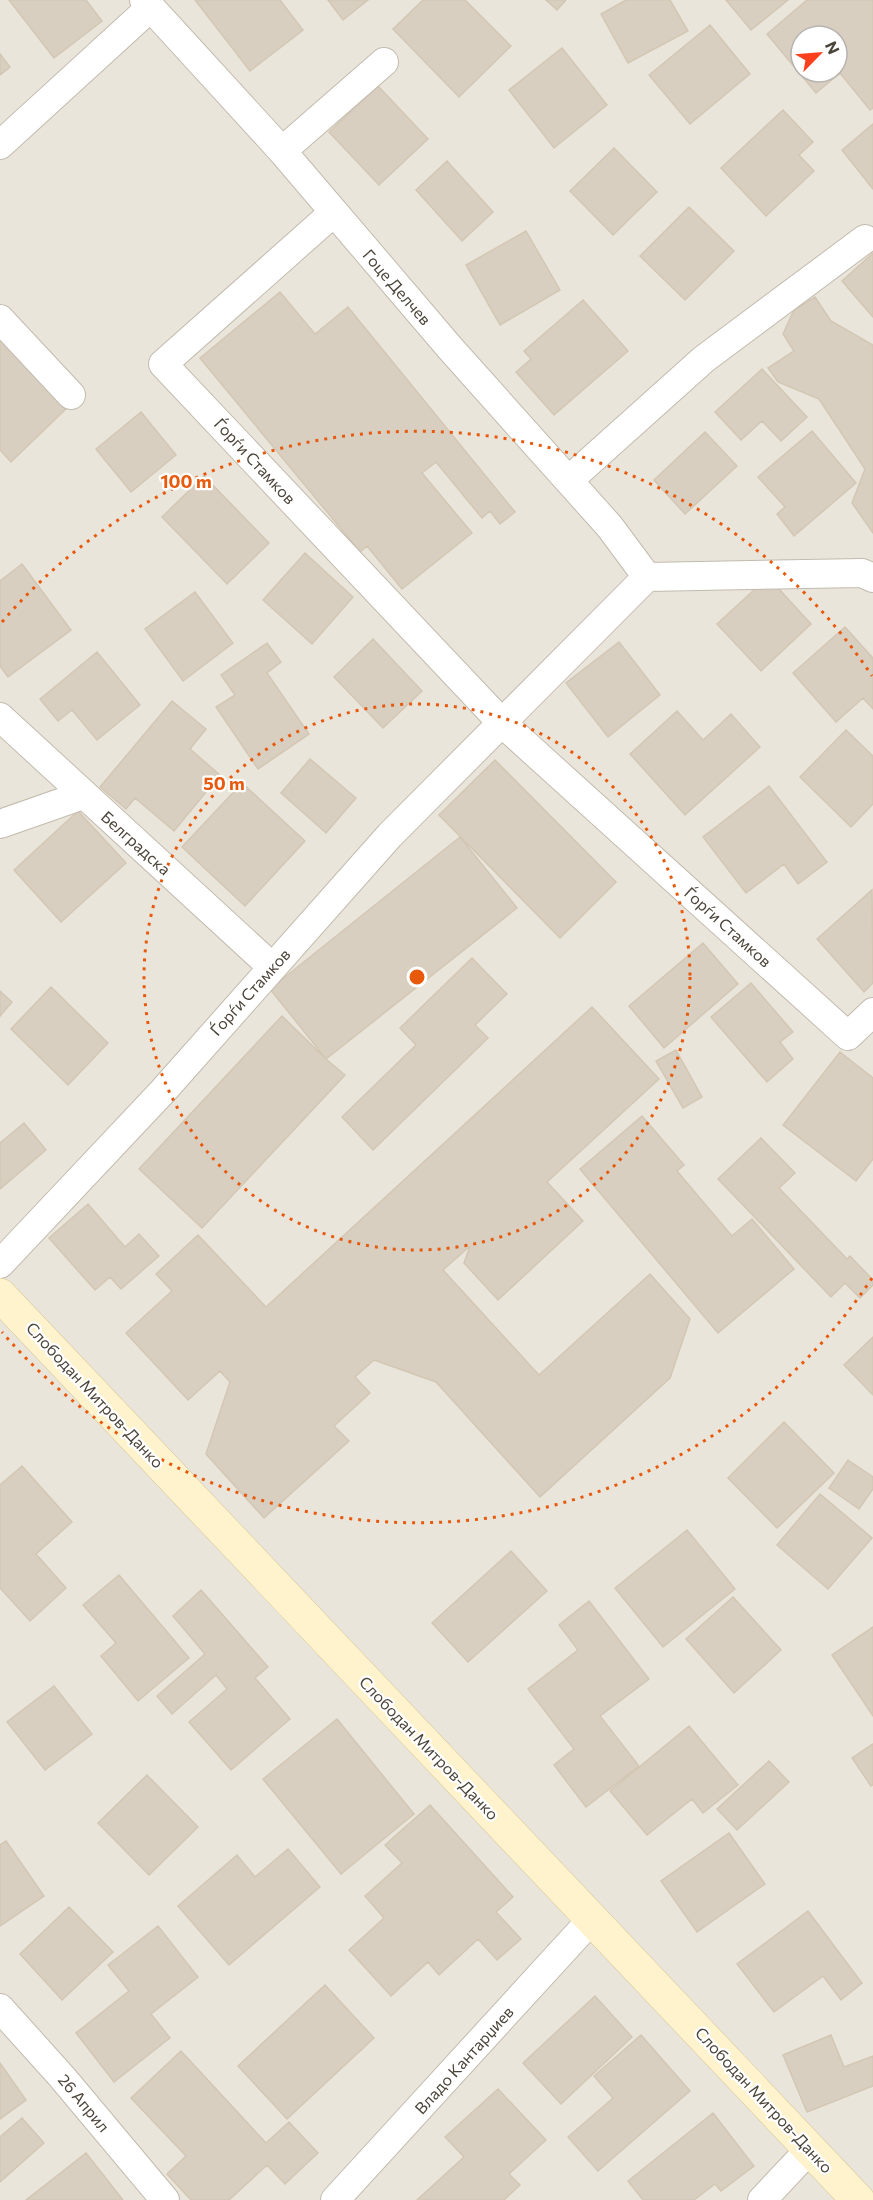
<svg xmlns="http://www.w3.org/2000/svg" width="873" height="2200" viewBox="0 0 873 2200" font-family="Commissioner,sans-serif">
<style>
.residential{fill:#eae5da;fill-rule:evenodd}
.building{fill:#d8cfc1;stroke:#d3c7b4;stroke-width:1.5;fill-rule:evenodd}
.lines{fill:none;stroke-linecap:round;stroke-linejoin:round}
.street-casing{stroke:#c2bbae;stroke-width:30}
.secondary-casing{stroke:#d6c79b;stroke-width:34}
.street{stroke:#fff;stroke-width:28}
.secondary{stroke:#fff3cd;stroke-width:33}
.ring{fill:none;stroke:#e8590c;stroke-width:3;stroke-dasharray:3 6}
.labels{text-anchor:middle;stroke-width:4.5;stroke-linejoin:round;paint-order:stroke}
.street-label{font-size:16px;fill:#4b4439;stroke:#fff}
.centre{fill:#e8590c;stroke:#fff;stroke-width:3}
.ring-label{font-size:18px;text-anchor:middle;font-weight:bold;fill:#e8590c;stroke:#fff;stroke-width:4.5;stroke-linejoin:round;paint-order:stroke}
</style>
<rect width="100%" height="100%" fill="#f6f3ec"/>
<path class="residential" d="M0 0H873V2200H0ZM801 36H837V72H801Z"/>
<path class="building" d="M9 0H86L102 21 54 58Z
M195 0H280L303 30 250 71Z
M328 0H368L343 20Z
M423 0H465L511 46 459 97 393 29Z
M546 0H566L557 10Z
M626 0H670L688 31 628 63 601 14Z
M726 0H788L751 30Z
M807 0H873V108L870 110 840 73 816 93 767 34ZM801 36H837V72H801Z
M710 25 750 74 690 124 649 75Z
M562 48 607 105 554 148 509 90Z
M0 54 10 67 0 75Z
M378 86 428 139 379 185 329 132Z
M783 110 813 142 799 155 814 171 766 216 721 168Z
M873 124V189L842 150Z
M614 148 657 192 613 235 570 191Z
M447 161 493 212 462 241 416 190Z
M689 207 734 251 685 300 640 256Z
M526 231 560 290 500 325 466 265Z
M873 253V317L842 281Z
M280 292 315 334 348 307 515 512 500 524 490 511 482 518 436 462 422 473 472 533 402 589 367 546 360 552 200 358Z
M815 297 831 321 873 345V533L852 503 865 469 819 399 778 382 768 368 794 351 783 334 794 310Z
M583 300 628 351 554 415 516 372 531 359 524 351Z
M0 329 71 404 11 462 0 450Z
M762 369 807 417 781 441 762 421 741 440 715 412Z
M141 412 176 455 131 492 96 449Z
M812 431 856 483 794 536 777 514 785 507 758 477Z
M705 432 737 466 685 514 654 480Z
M204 476 269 543 227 584 162 517Z
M305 553 353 597 312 644 263 600Z
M22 564 71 630 8 677 0 666V581Z
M768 577 811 624 761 671 717 624Z
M195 592 233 643 183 681 145 629Z
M845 627 873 658V709L863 698 836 722 793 673Z
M373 639 422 691 383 728 334 677Z
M619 642 660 695 608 737 566 683Z
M267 643 281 662 267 673 309 734 258 769 216 707 235 695 221 675Z
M97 652 140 705 97 740 72 710 58 721 40 699Z
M172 701 206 729 190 749 220 775 174 831 135 798 126 809 100 787Z
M677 711 703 740 731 714 760 747 685 815 630 754Z
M846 730 873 756V804L851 827 800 777Z
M310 759 356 798 326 833 281 793Z
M495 760 616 882 560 938 439 815Z
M242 783 305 841 245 906 182 847Z
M769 786 827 862 798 884 784 864 746 893 703 837Z
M78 811 126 863 61 922 14 870Z
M460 837 517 908 326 1059 270 989Z
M872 890 873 983 864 992 817 939Z
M703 943 738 984 664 1048 629 1006Z
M472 958 507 994 475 1025 488 1038 373 1150 342 1117 416 1045 400 1028Z
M751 983 793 1032 780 1042 793 1059 767 1082 711 1017Z
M51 987 108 1043 68 1085 11 1029Z
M0 991 12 1002 0 1016Z
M592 1007 659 1079 547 1182 583 1221 498 1300 464 1263 470 1246 443 1270 539 1375 650 1274 690 1319 670 1378 540 1497 436 1382 374 1360 355 1377 370 1393 334 1426 349 1441 264 1518 206 1454 230 1382 220 1371 188 1400 126 1333 172 1291 156 1274 198 1235 266 1307Z
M282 1016 326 1059 345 1075 202 1228 139 1169Z
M676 1050 702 1097 683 1108 656 1061Z
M840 1052 873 1078V1159L856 1181 783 1125Z
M642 1116 684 1165 677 1171 732 1236 752 1219 794 1269 718 1333 580 1169Z
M24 1123 46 1150 0 1189V1143Z
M761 1138 795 1173 779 1188 847 1259 850 1256 873 1280V1285L860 1298 845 1283 831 1297 718 1179Z
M88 1204 125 1247 139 1234 159 1256 121 1289 110 1277 95 1290 49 1238Z
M873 1337V1395L844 1365Z
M784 1422 834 1473 777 1528 728 1478Z
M848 1460 873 1477V1489L859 1509 829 1488Z
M22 1466 72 1522 36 1554 66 1588 30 1621 0 1588V1485Z
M820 1494 872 1538 828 1589 777 1545Z
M687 1530 735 1589 663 1647 615 1588Z
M511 1551 547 1591 468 1662 432 1623Z
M119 1575 189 1658 138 1701 101 1656 116 1643 83 1605Z
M201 1590 268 1667 255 1678 290 1719 231 1770 189 1722 227 1689 216 1675 172 1714 157 1696 205 1654 173 1616Z
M733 1597 781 1650 734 1693 686 1639Z
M589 1601 649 1679 600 1716 639 1766 586 1807 554 1765 574 1749 528 1689 578 1650 559 1625Z
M873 1627V1716L832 1655Z
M54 1686 92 1734 45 1770 7 1722Z
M337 1719 414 1814 341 1874 263 1779Z
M689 1726 738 1785 703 1813 692 1799 647 1835 610 1791Z
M873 1744V1785L871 1786 852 1758Z
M769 1761 789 1782 737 1830 717 1809Z
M147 1775 198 1827 149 1875 98 1823Z
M430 1805 513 1897 496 1912 521 1939 497 1960 478 1939 439 1975 428 1962 391 1996 349 1950 384 1918 365 1896 402 1863 385 1845Z
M729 1833 765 1884 697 1932 661 1881Z
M6 1841 44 1896 0 1926V1845Z
M288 1849 320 1887 229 1965 178 1906 237 1855 255 1877Z
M69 1907 113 1952 62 2000 20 1954Z
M808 1911 862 1983 841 2000 823 1976 774 2012 737 1964Z
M158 1926 198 1977 151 2014 170 2038 114 2082 76 2033 129 1991 108 1965Z
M325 1985 374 2038 287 2119 238 2066Z
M595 1996 632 2037 561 2104 523 2063Z
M641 2035 690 2091 598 2171 568 2137 613 2098 594 2076Z
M831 2035 844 2067 873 2056V2086L807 2112 783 2055Z
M181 2051 266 2143 289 2122 318 2153 285 2184 267 2165 229 2200H191L167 2174 186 2156 131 2098Z
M0 2063 26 2100 0 2119Z
M498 2089 546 2140 509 2174 520 2185 504 2200H417L464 2157 445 2137Z
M713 2113 754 2166 721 2191 715 2184 694 2200H643L628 2181Z
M22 2118 44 2143 0 2182V2137Z
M86 2153 123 2200H26Z"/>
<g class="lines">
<g class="street-casing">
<path id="street" d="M144 0 282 151 450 348 610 527 647 577
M0 145 151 7
M282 151 384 62
M333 213 163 364 502 723 848 1036 873 1012
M0 319 71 395
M569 480 704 359 865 239
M0 717 272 967
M0 824 83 795
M0 1264 163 1091 390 835 647 577 862 573 873 578
M0 2008 62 2077 165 2200
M335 2200 592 1919
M762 2200 810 2149"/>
</g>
<g class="secondary-casing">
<path id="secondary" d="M0 1295 858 2200"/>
</g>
<use href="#street" class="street"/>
<use href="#secondary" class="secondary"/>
</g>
<g class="ring">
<circle cx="417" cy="977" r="273"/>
<path d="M872 1278A546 546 0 0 1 2 1332M2 622A546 546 0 0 1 872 676"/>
</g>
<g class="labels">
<g class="street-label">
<text transform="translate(397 287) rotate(49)" y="6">Гоце Делчев</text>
<text transform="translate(255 461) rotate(47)" y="6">Ѓорѓи Стамков</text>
<text transform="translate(136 843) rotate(42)" y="6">Белградска</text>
<text transform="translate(728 927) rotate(42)" y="6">Ѓорѓи Стамков</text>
<text transform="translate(250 992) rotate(-48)" y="6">Ѓорѓи Стамков</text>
<text transform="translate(95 1395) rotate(47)" y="6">Слободан Митров-Данко</text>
<text transform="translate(429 1748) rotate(46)" y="6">Слободан Митров-Данко</text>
<text transform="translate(464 2060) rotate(-48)" y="6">Владо Кантарџиев</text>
<text transform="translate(764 2100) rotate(47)" y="6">Слободан Митров-Данко</text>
<text transform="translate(84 2103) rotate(50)" y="6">26 Април</text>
</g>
</g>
<circle cx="417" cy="977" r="9" class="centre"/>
<g class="ring-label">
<text x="186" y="488">100 m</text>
<text x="224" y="790">50 m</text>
</g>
<g transform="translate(819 54) rotate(65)"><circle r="28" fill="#ffffff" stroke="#b7b4b0" stroke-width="1.5"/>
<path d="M0-4.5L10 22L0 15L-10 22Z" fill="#fc3f1d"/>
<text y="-9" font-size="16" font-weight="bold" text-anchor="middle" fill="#4b4439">N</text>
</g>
</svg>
